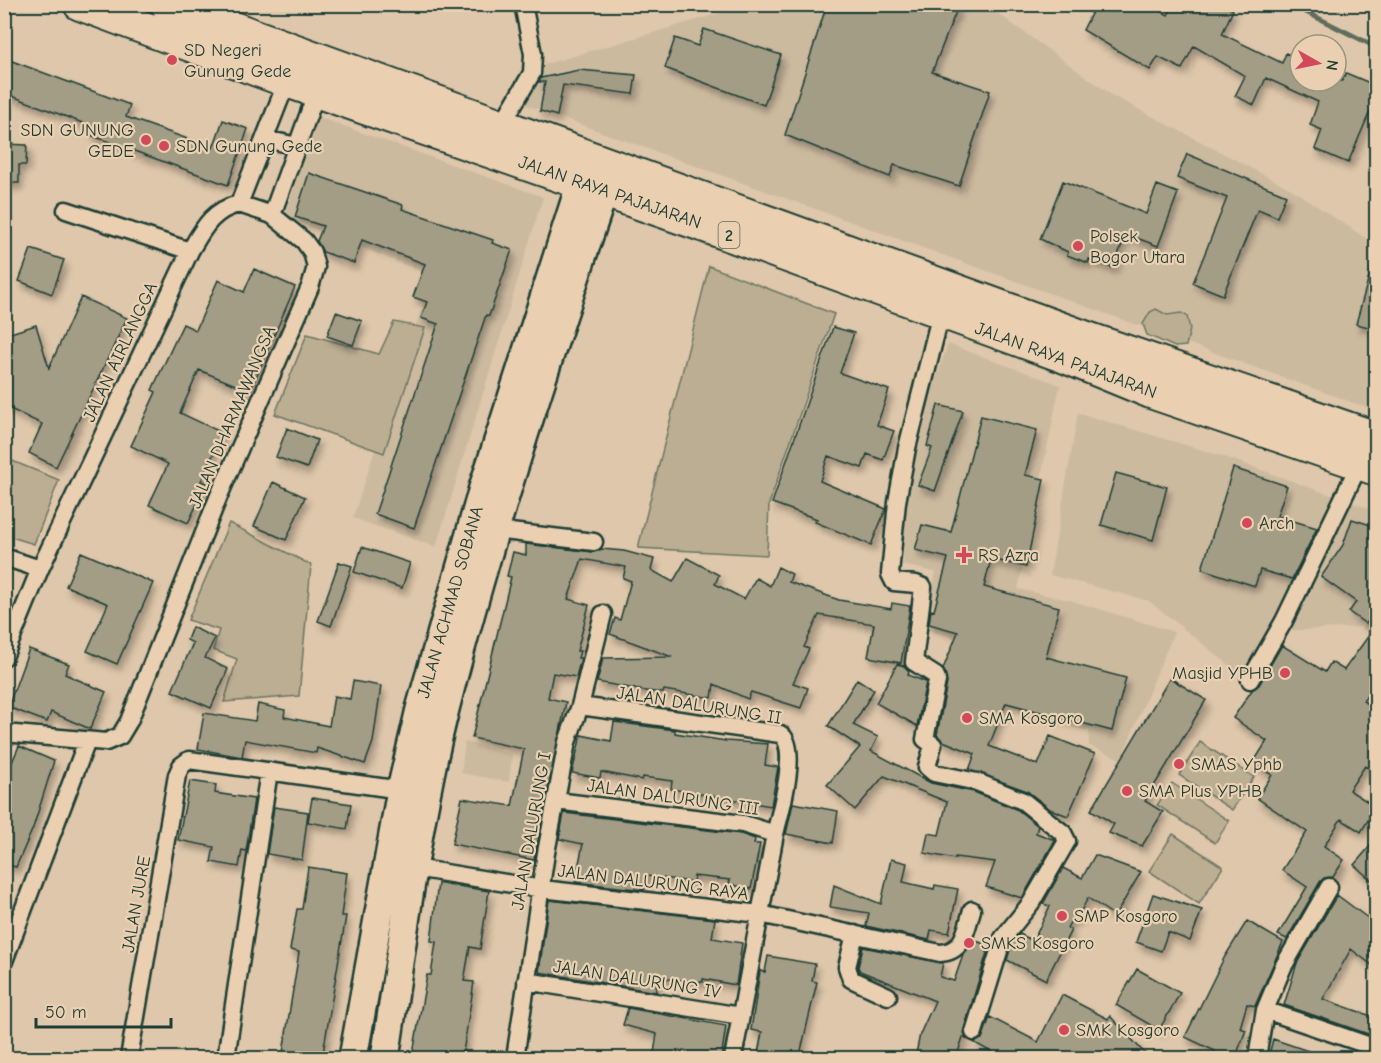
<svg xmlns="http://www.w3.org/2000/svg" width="1381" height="1063" viewBox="0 0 1381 1063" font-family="'Comic Neue',sans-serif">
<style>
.built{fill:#ccba9f}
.green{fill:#bbae93;stroke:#6d7664;stroke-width:1.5}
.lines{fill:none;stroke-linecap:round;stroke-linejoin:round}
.stream{stroke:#606d5d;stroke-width:5}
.building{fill:#a39d85;stroke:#1f3d34;stroke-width:1.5;filter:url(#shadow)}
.street-casing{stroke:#1f3d34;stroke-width:21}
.primary-casing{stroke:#1f3d34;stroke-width:32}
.highway-casing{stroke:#1f3d34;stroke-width:36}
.street{stroke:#ead0b1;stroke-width:16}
.primary{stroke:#ead0b1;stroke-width:27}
.highway{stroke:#ead0b1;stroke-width:32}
.poi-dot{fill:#d1495b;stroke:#ead0b1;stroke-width:2}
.labels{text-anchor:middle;stroke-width:4.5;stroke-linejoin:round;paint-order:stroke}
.shield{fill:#ead0b1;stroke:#5c695a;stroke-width:1.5}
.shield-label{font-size:16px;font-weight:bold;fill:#1f3d34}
.poi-label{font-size:18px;fill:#1f3d34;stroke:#ead0b1;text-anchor:start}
.street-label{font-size:18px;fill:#1f3d34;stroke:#ead0b1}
</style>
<defs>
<filter id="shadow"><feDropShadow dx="3.5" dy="6" stdDeviation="3" flood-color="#0004"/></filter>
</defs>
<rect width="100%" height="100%" fill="#dec7aa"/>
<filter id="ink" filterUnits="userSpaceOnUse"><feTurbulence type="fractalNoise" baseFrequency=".0167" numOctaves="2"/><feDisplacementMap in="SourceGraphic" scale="12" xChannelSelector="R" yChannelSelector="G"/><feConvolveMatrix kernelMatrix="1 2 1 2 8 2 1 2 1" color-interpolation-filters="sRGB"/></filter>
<g filter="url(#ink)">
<path class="built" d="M748 5H986L1113 96 1291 189 1376 245V411L518 102 519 72Z
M318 117 543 197 436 547 353 518 432 276 284 216Z
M948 344 1060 385 1018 589 1069 600 1174 632 1121 759 1089 746V731L1019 715 1018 702 977 645 924 629 936 572 903 565 908 458Z
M1078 413 1222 456 1376 511V640L1361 627 1281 631 1263 692 1149 601 1050 575Z
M465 742 512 754 509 782 461 773Z"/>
<path class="green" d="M709 266 834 314 769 504 767 555 638 548Z
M1156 309 1167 315 1181 313 1187 316 1190 329 1186 346 1175 347 1147 335 1143 324 1150 312Z
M394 322 425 328 384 453 275 414 307 334 379 354Z
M5 458 59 480 34 544 5 535Z
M229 523 311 565 299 696 224 702 237 659 213 650 219 630 188 620Z
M1200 742 1254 777 1232 810 1179 775Z
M1172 783 1229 821 1215 843 1157 805Z
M1173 834 1223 867 1199 904 1149 871Z"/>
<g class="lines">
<path class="stream" d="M1290 4 1376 47"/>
</g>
<path class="building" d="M827 4H959L932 72 990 91 959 186 894 165 890 177 785 135Z
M1096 4H1149L1168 15 1174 4H1222L1233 10 1222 34 1282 63 1286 53 1300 60V81H1342L1346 73 1377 86V95L1348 163 1315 149 1322 130 1310 125 1318 102 1266 78 1254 105 1235 96 1245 76 1194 46 1182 69 1158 57 1150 70 1083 30Z
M704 29 781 55 764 105 665 68 675 38 698 46Z
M4 58 130 105 126 117 213 148 223 120 248 129 228 185 90 135 93 127 4 93Z
M579 70 636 75 633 94 563 85 557 116 540 111 545 82H539L541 78Z
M4 144 27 145 26 165H19V183H4Z
M1187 154 1286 195 1277 217 1258 209 1223 295 1193 283 1227 198 1177 178Z
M309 173 403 205 402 209 493 240 492 243 512 250 489 316 486 315 414 528 375 514 438 324 421 318 427 302 413 297 425 264 362 240 354 263 323 252 317 241 323 226 295 217Z
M1063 181 1146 214 1157 185 1178 193 1158 246 1126 234 1113 268 1089 259 1088 263 1067 255 1068 252 1040 239Z
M31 249 64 260 52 294 19 281Z
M1372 265H1377V329L1356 324Z
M254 269 295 287 250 391 199 370 180 413 223 433 201 481 207 483 188 523 149 505 168 464 131 446 156 392 152 390 183 324 196 330 218 280 244 292Z
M81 297 127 318 56 467 29 453 42 424 4 406V335L36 325 49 368Z
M336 312 362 321 353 345 327 336Z
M833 327 854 333 840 373 889 390 877 425 894 431 883 460 867 454 862 468 828 456 820 481 886 509 871 545 815 522 817 519 772 503Z
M938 405 963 411 935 491 918 485 932 448 927 446Z
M981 416 1037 430 1025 475 1044 479 1026 567 991 559 984 587 1059 607 1046 657 1126 678 1112 731 1006 703 989 746 1038 765 1050 736 1095 754 1068 816 1050 809 1027 791 969 770 975 754 943 741 937 735 947 683 943 669 958 632 929 624 931 610 934 611 948 558 915 550 922 525 951 532Z
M287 428 317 440 307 468 276 457Z
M1233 468 1287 486 1277 516 1317 528 1292 579 1260 570 1255 586 1202 569Z
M1116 473 1167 487 1153 540 1101 525Z
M273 482 305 497 286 540 254 526Z
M1352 519 1377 527V608L1366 624 1349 612 1356 602 1321 577 1343 545Z
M526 544 593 552 602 549 624 551 654 559 651 570 673 582 687 558 719 575 715 584 744 599 756 578 770 586 778 567 792 574 789 582 839 600 891 609 892 603 910 606 901 663 868 657 874 624 819 615 804 647 809 649 793 683 808 688 801 708 751 692 748 699 714 684 712 698 664 690 663 693 646 691 597 682 603 658 672 657 610 634 615 618 620 620 631 581 623 578 626 567 582 559 568 599 589 605 577 651H580L578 658H581L576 677 553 673 548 698 566 702 534 860 452 844 462 798 512 806 524 749 472 738 511 577 507 576 513 552 526 555Z
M362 547 410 563 402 588 354 572Z
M81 552 153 583 117 664 87 651 108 604 66 586Z
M339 562 352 566 331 626 318 621Z
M1377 624V682L1363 701 1377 709V772L1365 766 1349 790 1376 807 1361 832 1341 819 1324 846 1344 860 1333 877 1324 878 1320 882 1287 939 1278 935 1307 887 1282 870 1307 832 1257 798 1272 775 1253 763 1267 741 1233 718 1252 690 1259 685 1282 645 1325 672 1331 662 1344 670Z
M192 627 215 638 205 658 228 669 211 708 172 691 193 643 187 640Z
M29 649 69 664 65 674 106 692 90 729 51 712 47 722 8 707Z
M897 664 904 666 909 671 908 675 926 682 917 726 876 703Z
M1170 678 1206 700 1145 801 1163 812 1142 846 1109 833 1114 824 1091 810Z
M857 679 874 690 853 725 878 737 871 751 931 783 974 792 1018 810 1038 826 1036 833 1055 840 1022 898 986 887 995 862 955 857V859L924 853 928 833 939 835 947 802 884 776 855 810 827 785 860 747 828 726Z
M353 681 381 686 373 742 365 764 317 748 316 753 245 740 242 757 198 749 204 713 255 721 258 704 285 710 284 717 329 726 334 696 350 699Z
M614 722 675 730V733L726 741 768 744 765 765 778 767 771 806 671 789 672 781 643 777 642 780 601 772 600 778 572 773 581 735 611 741Z
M19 746 54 761 33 828 16 867 4 864V781Z
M190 781 216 785 215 793 254 799 246 851 242 850 239 867 211 862 214 847 178 840Z
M312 798 351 804 347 829 308 822Z
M793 803 838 811 833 843 786 834Z
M274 807 308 812 302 860 267 854Z
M564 813 741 834 755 839 754 844H760L751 889 729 884 730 880 694 876 693 882 647 876 644 890 575 882 583 844 559 839Z
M1377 838V885L1354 865Z
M1095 855 1141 872 1115 916 1088 898 1076 920 1072 919 1067 928 1071 930 1046 980 1007 960 1012 943 1020 934 1033 941 1050 906 1043 904 1063 868 1082 878Z
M891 859 907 863 903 882 934 889 935 885 958 889 949 933 931 930 929 940 866 926 869 913 830 907 834 885 881 904Z
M308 867 347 873 341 916H346L322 1059H282L299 952 290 950 297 909H302Z
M438 883 489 891 480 949 470 947 464 981 474 982 462 1059H412L427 975H431L436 942 431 941Z
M1153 894 1202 910 1190 941 1168 932 1161 951 1136 942Z
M1337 895 1377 925V969L1351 949 1323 999 1377 1018V1037L1284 1005 1297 963Z
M549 900 715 919 712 938 742 943 736 985 703 979V982L657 978 656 992 539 972Z
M1247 921 1283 942 1255 1006 1247 1004 1240 1028 1246 1030 1235 1059H1213L1215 1051 1185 1037 1224 958Z
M974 940 989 946 964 1029 966 1039 963 1037 956 1059H915L920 1034 935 1001 860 971 858 967 863 947 943 963 940 977 954 981 963 955Z
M768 956 815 964 812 981 817 982 799 1059H757L762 1032 751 1030 760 971 765 972Z
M1137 969 1180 993 1159 1030 1116 1005Z
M1062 995 1108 1019 1110 1016 1150 1059H1004L973 1042 982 1039 990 1017 1038 1042Z
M628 1008 726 1026 721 1059 691 1056 690 1059H653L657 1034 623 1025Z
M1273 1039 1323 1056V1059H1268Z"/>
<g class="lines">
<g class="street-casing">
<path id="street" d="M502 124 532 73 533 54 523 4
M265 139 297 146
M239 204 287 81
M66 210 190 251
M272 215 317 91
M941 313 907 448 897 502 890 574 894 582 916 584 923 587 914 662 936 676 937 681 925 739 933 745 927 767 934 773 977 782 1023 801 1063 833 1067 841 1031 903 1003 938 974 1032
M495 530 594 542
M4 557 40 569
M4 657 40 569 190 251C203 229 212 210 239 204
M1250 680 1284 621 1360 463
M580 706 780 734C800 745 780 814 775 834
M4 733 106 742 120 736 129 721 218 498 310 287 316 267 312 252 304 241 272 215 239 204
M556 801 743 824 775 834 733 1058
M415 868 542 889 760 914 940 953C964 952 966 930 972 910
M855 934 847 967 851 979 888 996
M4 961 87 741
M526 981 741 1016
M1265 1010 1376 1048
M129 1058 177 775 181 766 189 760 401 790
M226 1058 269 771
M515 1058 546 853 567 742 580 706 603 614
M1257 1058 1265 1010 1283 967 1329 887"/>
</g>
<g class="primary-casing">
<path id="primary" d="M353 1058 401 790 420 709 483 488 587 164
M385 1058C403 942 416 824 445 709 491 528 551 350 610 173"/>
</g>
<g class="highway-casing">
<path id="highway" d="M80 4 287 81 705 226 1063 356 1151 392 1376 469
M167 4 1087 338 1376 438"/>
</g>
<use href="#street" class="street"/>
<use href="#primary" class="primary"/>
<use href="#highway" class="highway"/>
</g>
</g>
<g class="poi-dot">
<circle cx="172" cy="60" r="6"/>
<circle cx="146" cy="140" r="6"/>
<circle cx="164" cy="146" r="6"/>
<circle cx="1078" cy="246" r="6"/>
<circle cx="1247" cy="523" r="6"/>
<path d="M961 546h6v6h6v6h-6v6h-6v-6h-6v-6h6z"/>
<circle cx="1285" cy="673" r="6"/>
<circle cx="967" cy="718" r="6"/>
<circle cx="1179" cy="764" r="6"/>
<circle cx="1127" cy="791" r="6"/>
<circle cx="1062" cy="916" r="6"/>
<circle cx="969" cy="943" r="6"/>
<circle cx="1064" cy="1030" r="6"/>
</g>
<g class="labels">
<rect class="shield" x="718.5" y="222" width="21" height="26" rx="4.5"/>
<g class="shield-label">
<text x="729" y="241">2</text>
</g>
<g class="poi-label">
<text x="184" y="56">SD Negeri<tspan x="184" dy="21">Gunung Gede</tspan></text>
<text x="134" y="136" text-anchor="end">SDN GUNUNG<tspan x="134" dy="21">GEDE</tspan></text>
<text x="176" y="152">SDN Gunung Gede</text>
<text x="1090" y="242">Polsek<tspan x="1090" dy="21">Bogor Utara</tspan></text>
<text x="1259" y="529">Arch</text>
<text x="978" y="561">RS Azra</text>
<text x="1273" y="679" text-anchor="end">Masjid YPHB</text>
<text x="979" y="724">SMA Kosgoro</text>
<text x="1191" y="770">SMAS Yphb</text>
<text x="1139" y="797">SMA Plus YPHB</text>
<text x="1074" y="922">SMP Kosgoro</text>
<text x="981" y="949">SMKS Kosgoro</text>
<text x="1076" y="1036">SMK Kosgoro</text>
</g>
<g class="street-label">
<text transform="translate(610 192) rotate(19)" y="6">JALAN RAYA PAJAJARAN</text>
<text transform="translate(120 352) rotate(-65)" y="6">JALAN AIRLANGGA</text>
<text transform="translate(1066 360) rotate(20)" y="6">JALAN RAYA PAJAJARAN</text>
<text transform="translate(232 417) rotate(-67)" y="6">JALAN DHARMAWANGSA</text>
<text transform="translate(450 602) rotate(-74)" y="6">JALAN ACHMAD SOBANA</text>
<text transform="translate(699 705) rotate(9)" y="6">JALAN DALURUNG II</text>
<text transform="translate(673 797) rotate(8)" y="6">JALAN DALURUNG III</text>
<text transform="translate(531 831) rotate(-80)" y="6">JALAN DALURUNG I</text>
<text transform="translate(653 882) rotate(7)" y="6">JALAN DALURUNG RAYA</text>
<text transform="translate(136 904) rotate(-80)" y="6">JALAN JURE</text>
<text transform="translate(637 979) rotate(9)" y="6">JALAN DALURUNG IV</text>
</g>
</g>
<rect width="1381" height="1063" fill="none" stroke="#ead0b1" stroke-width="24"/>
<rect x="12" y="12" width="1357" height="1039" fill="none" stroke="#1f3d34" stroke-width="2" filter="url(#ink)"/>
<g transform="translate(1318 63) rotate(99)"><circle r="28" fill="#ead0b1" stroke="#99957f" stroke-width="1.5"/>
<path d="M0-4.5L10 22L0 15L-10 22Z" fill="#d1495b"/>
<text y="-9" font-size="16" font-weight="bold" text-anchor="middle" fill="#1f3d34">N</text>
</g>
<path d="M36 1018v9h135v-9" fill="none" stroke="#1f3d34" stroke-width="3"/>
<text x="45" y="1018" font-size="18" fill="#1f3d34" stroke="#ead0b1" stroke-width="4.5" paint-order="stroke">50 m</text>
</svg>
